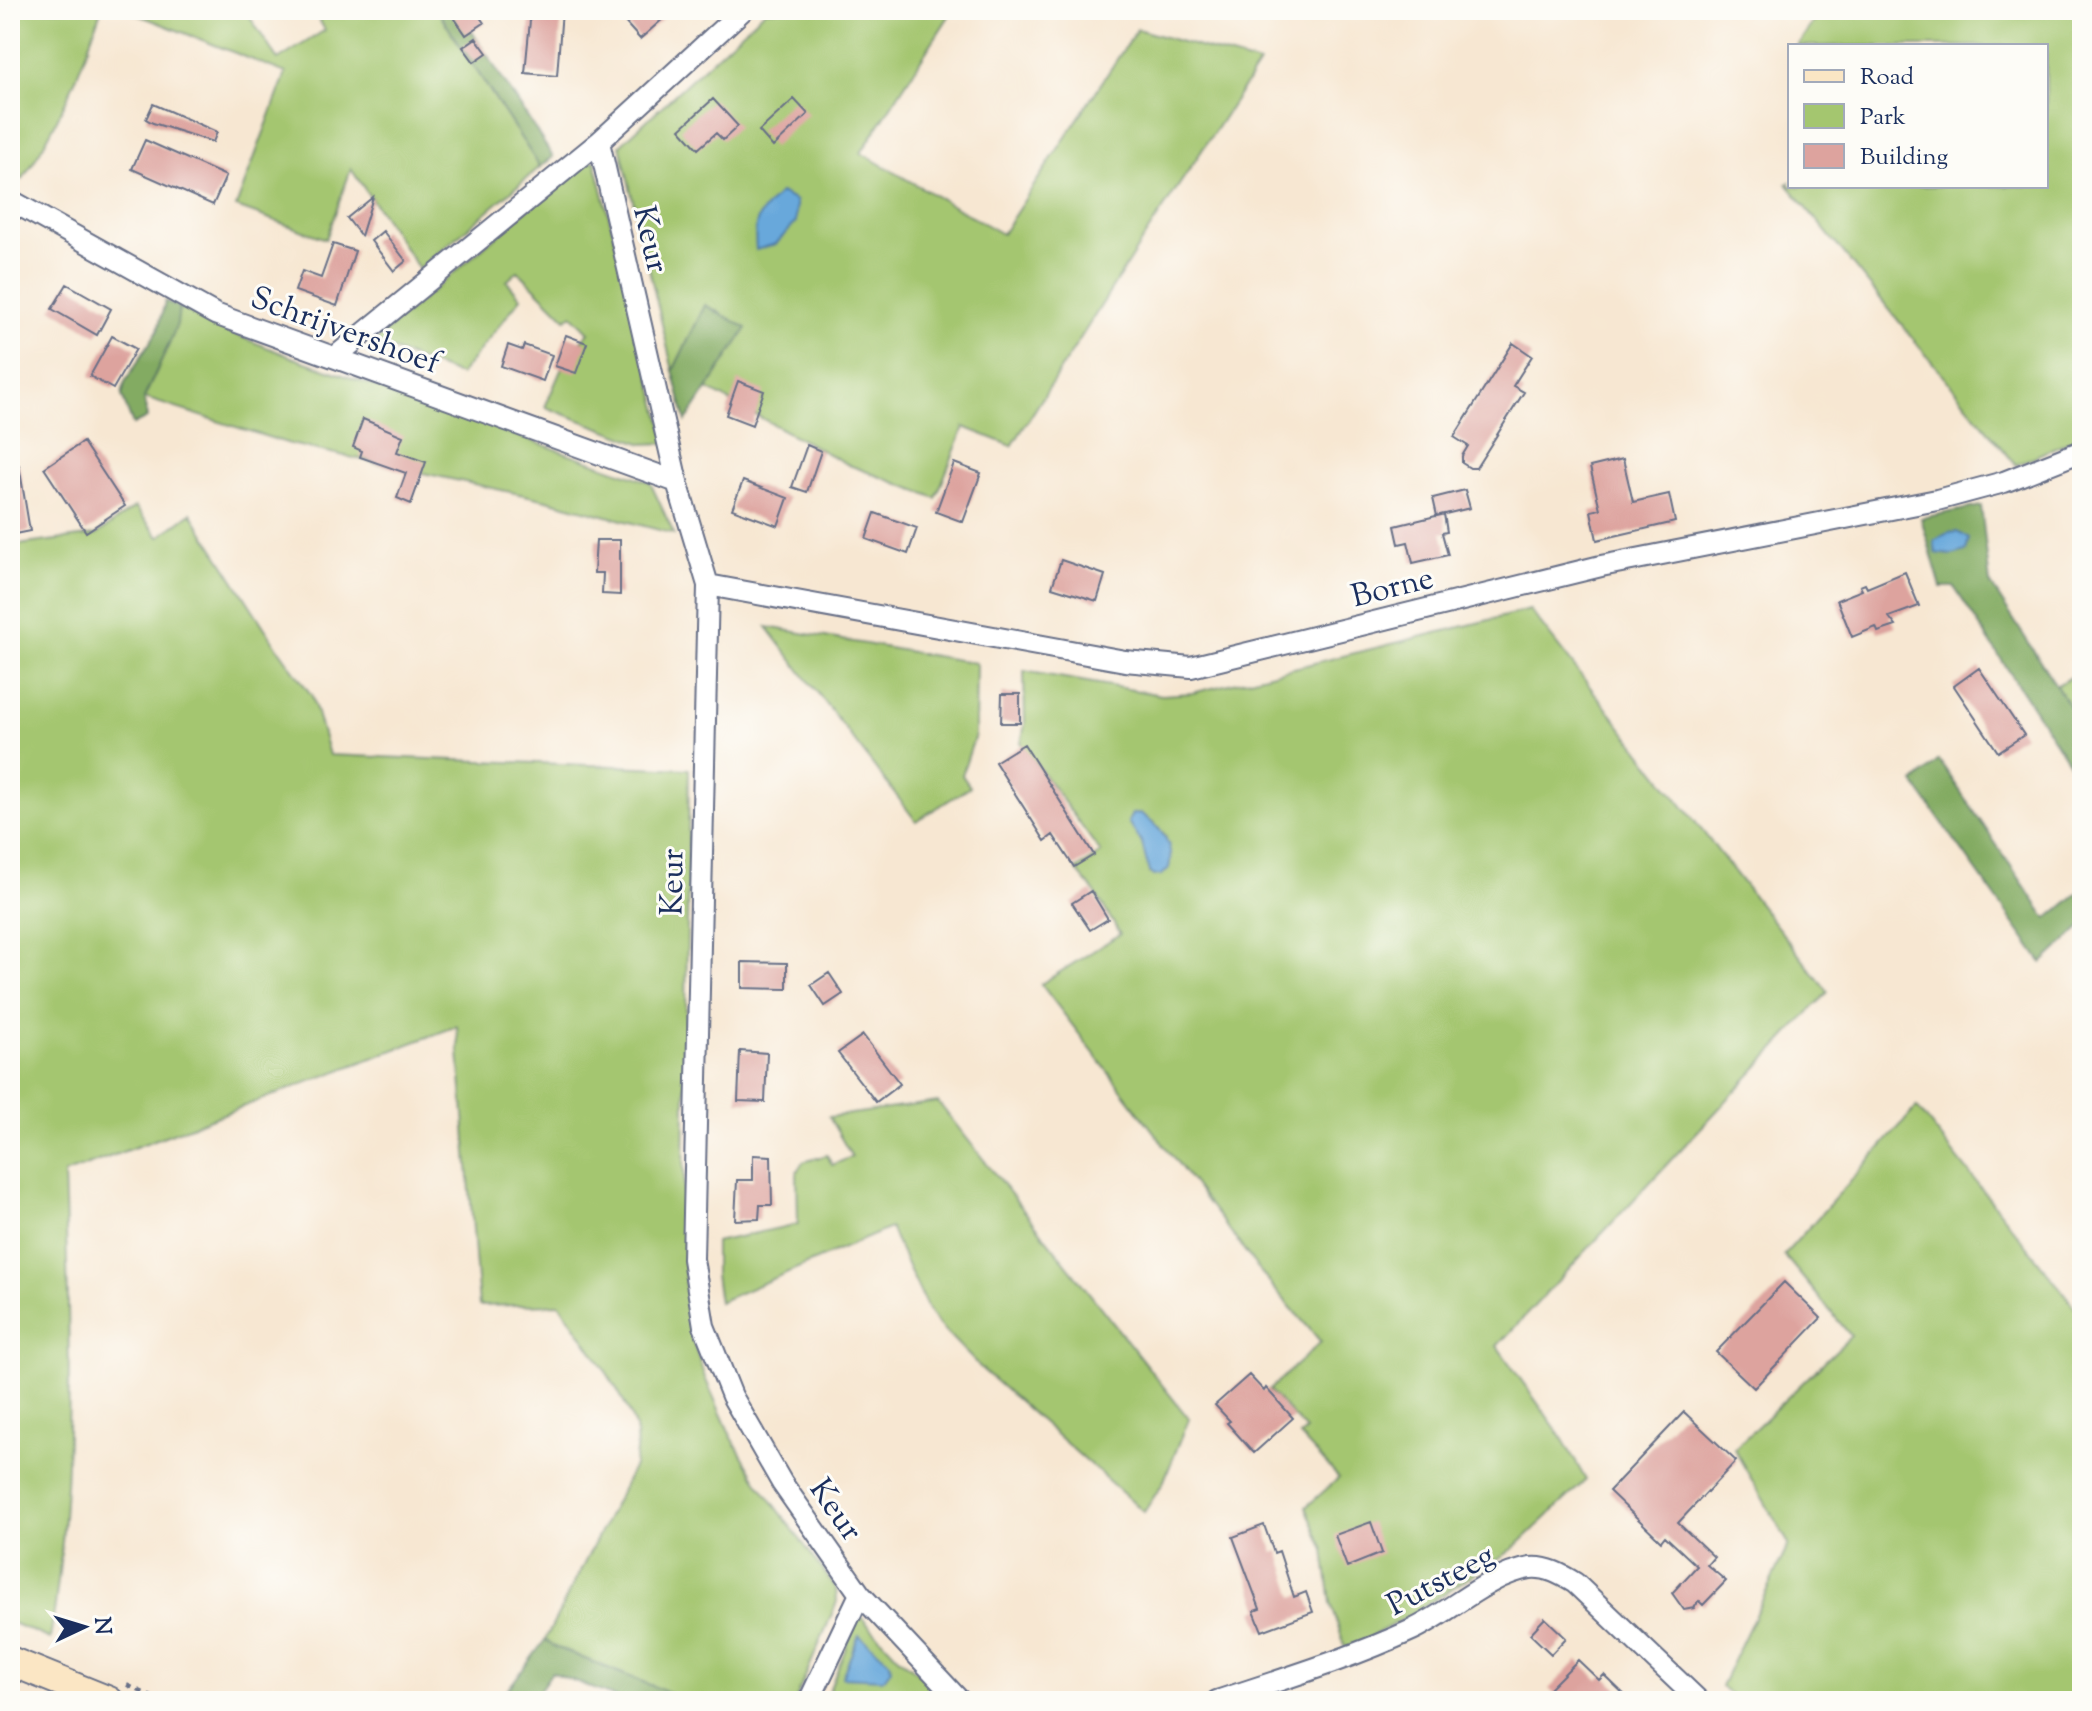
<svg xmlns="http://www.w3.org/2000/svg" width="2092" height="1711" viewBox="0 0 2092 1711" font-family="'Sorts Mill Goudy',serif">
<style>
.green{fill:#a4c66f;stroke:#607a66;stroke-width:2;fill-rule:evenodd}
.forest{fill:#83ab62;stroke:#4f6d60;stroke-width:2}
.water{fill:#67a8db;stroke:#416c9c;stroke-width:2}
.building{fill:#dda39e}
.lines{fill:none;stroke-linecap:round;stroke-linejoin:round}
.minor-casing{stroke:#686f87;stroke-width:24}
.secondary-casing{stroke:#686f87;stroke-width:32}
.path{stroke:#686f87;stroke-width:4;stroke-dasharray:6 6;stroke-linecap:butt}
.minor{stroke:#fff;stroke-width:20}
.secondary{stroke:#fbe6c4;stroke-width:28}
.labels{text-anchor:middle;stroke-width:6;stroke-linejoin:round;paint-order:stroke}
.street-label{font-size:32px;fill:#1b2f5e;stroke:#fdfcf7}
</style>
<rect width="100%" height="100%" fill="#fdfcf7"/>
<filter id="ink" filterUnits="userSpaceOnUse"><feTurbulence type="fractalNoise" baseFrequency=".0125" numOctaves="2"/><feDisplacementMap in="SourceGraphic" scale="16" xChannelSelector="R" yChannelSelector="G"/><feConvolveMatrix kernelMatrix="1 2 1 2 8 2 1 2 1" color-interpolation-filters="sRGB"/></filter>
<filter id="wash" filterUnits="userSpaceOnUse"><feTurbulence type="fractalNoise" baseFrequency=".006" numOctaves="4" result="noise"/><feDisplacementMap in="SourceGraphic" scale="32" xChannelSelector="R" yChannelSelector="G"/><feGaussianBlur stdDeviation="1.8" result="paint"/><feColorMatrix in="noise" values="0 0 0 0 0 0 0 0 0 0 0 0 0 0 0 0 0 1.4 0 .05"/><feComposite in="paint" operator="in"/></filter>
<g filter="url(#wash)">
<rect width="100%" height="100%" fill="#f7e7d2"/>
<path class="green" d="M10 10H101C81 70 58 127 22 180L10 173Z
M126 10H245L278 60 325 30 313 10H437L540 167 419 269 351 169 326 239 236 207 286 73Z
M766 10H953L861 153 1002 234 1137 29 1259 64 1144 238 1012 446 964 427 936 498 849 465 707 389 746 328 705 306 673 371 620 145Z
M1821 10H2082V435L2016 465 1787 184 1790 182V186H2046V46H1797Z
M595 161 667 443 643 444 545 407 567 356 589 332 572 315 566 319 518 271 507 281 521 298 460 375 379 345 377 339 580 164Z
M179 307 221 329 294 358 650 482 674 534 547 500 290 444 144 398C157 368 175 340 179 307Z
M135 507 159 537 191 513 275 644 312 696 329 755 689 769 684 1182 685 1284 691 1335 705 1378 731 1436 755 1478 836 1588 837 1602 795 1701H690L555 1647 545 1640 634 1466C636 1453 638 1442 635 1428 627 1396 580 1334 560 1304L479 1306 457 1026 64 1174C70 1327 75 1487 50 1639L10 1622V546L96 535Z
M1530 610 1828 992 1497 1346 1561 1436 1586 1480 1513 1549 1417 1611 1365 1640 1345 1648 1331 1603 1324 1550 1306 1507 1339 1478 1300 1436 1306 1430 1269 1390 1321 1342 1267 1280 1041 984 1120 934 1094 891 1076 870 1101 853 1021 743 1025 724 1024 671 1162 695 1192 693ZM1140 813 1153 822 1166 836 1149 872 1146 852 1132 814Z
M767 627 976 663 975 735 962 775 970 787 916 821Z
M2082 671V726L2055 686Z
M938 1102 1189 1419 1163 1483 1144 1512 983 1370 936 1322 927 1307 890 1228 719 1302 715 1275V1242L798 1224 797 1171 803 1162 827 1155 832 1165 852 1157 829 1117Z
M1917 1107 2082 1316V1701H1738L1721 1686 1789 1544 1734 1449 1851 1336 1784 1255Z
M859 1615 897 1656 954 1701H850L826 1698Z"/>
<path class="forest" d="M437 10H458L553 157 540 167Z
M165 301 179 307 177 324 170 342 144 398 147 418 133 425 122 396 125 382 158 330Z
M705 305 747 328 686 421 673 371Z
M1981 506 1990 583 2082 726V783L1954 587H1941L1921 518Z
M1939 760 2047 919 2082 890V926L2042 963 1914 783Z
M545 1640 555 1647 690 1701H624L552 1672 532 1701H499Z"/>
<path class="water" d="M780 193 796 201V222L776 244 756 250C753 218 758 215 780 193Z
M1957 532 1969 539 1966 551 1952 555 1936 553 1934 541 1948 533Z
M1140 813C1160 827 1175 842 1169 868L1162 875 1153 876 1149 872 1142 843 1128 822 1132 814Z
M859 1635 890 1662 891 1669 884 1679 842 1677Z"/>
<g id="blocks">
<path class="building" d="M449 10H475L484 23 466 35Z
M531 10H562L557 76 525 73Z
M635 10H673L640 39 623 20Z
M476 38 487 53 474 62 463 47Z
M713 99 738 126 723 140 716 133 698 149 680 129Z
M794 99 808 114 773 147 759 131Z
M153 104 217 132 213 142 153 123 146 119Z
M145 140 226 176 213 205 132 169Z
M373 197 361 236 347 218Z
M383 231 406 261 394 271 371 241Z
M333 244 355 251 337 306 295 291 302 271 321 278Z
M67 284 111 309 97 335 52 309Z
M566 335 587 343 576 373 555 366Z
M112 336 136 349 113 389 90 376Z
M1513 343 1532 356 1513 386 1524 392 1476 468H1470L1462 463V456L1468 446 1454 437Z
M508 345 522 350 524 345 552 355 543 381 501 366Z
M738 381 764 391 752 425 726 415Z
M363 419 403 436 397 452 426 462 411 504 397 498 406 473 360 457 362 451 353 447Z
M83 442 125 506 86 532 44 468Z
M807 445 821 451 807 492 792 487Z
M1623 459 1633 502 1669 494 1675 522 1597 540 1591 511 1600 509 1590 467Z
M954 463 981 473 963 522 936 512Z
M19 465 30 531 10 535V466Z
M743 481 788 498 778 526 732 509Z
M1465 490 1470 508 1437 516 1433 498Z
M875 513 917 528 908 554 866 539Z
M1444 514 1447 532 1442 533 1448 555 1413 563 1408 542 1399 544 1395 526Z
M596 540H620V595L602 594 603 573H594Z
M1061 560 1105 575 1097 601 1052 587Z
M1905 572 1919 606 1889 617 1896 626 1878 632 1876 627 1852 637 1837 600 1862 590 1860 586 1865 584 1867 588Z
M1979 668 2024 735 1998 752 1954 686Z
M1002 694H1020V723H1001Z
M1024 744 1094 855 1074 867 1053 835 1045 841 995 762Z
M1091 891 1108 919 1090 930 1072 903Z
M742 962 787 963V989L742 988Z
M829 973 843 994 825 1006 811 985Z
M863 1035 900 1084 876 1102 838 1053Z
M740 1051 767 1053 765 1102 738 1101Z
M753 1155 771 1156 772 1205H760L759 1219 735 1220 737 1180H753Z
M1784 1282 1821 1318 1754 1388 1716 1352Z
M1249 1375 1264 1391 1266 1388 1293 1418 1254 1453 1227 1423 1230 1421 1215 1405Z
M1684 1412 1736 1461 1678 1523 1714 1557 1707 1565 1726 1581 1703 1605 1699 1601 1694 1608 1684 1610 1672 1593 1697 1566 1665 1536 1661 1541 1609 1491Z
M1371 1522 1382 1553 1347 1567 1335 1535Z
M1264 1525 1274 1553 1279 1551 1294 1597 1306 1592 1313 1612 1262 1631 1254 1611 1260 1609 1233 1537Z
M1545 1618 1566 1638 1551 1654 1530 1634Z
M1578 1660 1599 1680 1604 1675 1631 1701H1562L1549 1689Z"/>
</g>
</g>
<g filter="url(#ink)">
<use href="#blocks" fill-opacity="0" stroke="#686f87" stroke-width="2"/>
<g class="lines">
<g class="minor-casing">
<path id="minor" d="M599 142 677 482 708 585 693 1259 704 1326 732 1396 782 1483 860 1594 960 1701
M10 200 215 314 677 482
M335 357 599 142 743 10
M708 585 1125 661 1191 667 1601 566 1937 500 2004 482 2082 451
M809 1701 860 1594
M1217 1701C1283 1679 1349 1659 1412 1630 1451 1612 1487 1575 1530 1568 1547 1566 1562 1575 1575 1583L1699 1701"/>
</g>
<g class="secondary-casing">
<path id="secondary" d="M10 1661 109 1701"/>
</g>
<path class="path" d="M127 1685 161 1701
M10 1695 24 1701"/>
<use href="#minor" class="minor"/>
<use href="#secondary" class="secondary"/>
</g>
</g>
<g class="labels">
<g class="street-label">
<text transform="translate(652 239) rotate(77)" y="11">Keur</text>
<text transform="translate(346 329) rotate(20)" y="11">Schrijvershoef</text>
<text transform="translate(1392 586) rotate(-14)" y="11">Borne</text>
<text transform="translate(671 882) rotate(-89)" y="11">Keur</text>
<text transform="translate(837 1509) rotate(55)" y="11">Keur</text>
<text transform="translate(1440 1579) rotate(-28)" y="11">Putsteeg</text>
</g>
</g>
<rect width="2092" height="1711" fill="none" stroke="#fdfcf7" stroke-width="40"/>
<rect x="1788" y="44" width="260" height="144" fill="#fdfcf7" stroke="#a3aaba" stroke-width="2"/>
<rect x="1804" y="70" width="40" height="12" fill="#fbe6c4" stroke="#a3aaba" stroke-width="2"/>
<text x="1860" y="84" font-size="24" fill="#1b2f5e">Road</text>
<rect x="1804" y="104" width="40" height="24" fill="#a4c66f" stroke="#a3aaba" stroke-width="2"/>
<text x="1860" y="124" font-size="24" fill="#1b2f5e">Park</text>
<rect x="1804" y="144" width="40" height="24" fill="#dda39e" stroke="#a3aaba" stroke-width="2"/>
<text x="1860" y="164" font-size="24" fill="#1b2f5e">Building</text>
<g transform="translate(84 1627) rotate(86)" stroke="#fdfcf7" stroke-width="6" paint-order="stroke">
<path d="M0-6L14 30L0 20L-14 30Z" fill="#1b2f5e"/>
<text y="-12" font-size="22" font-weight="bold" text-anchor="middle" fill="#1b2f5e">N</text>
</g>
</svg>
